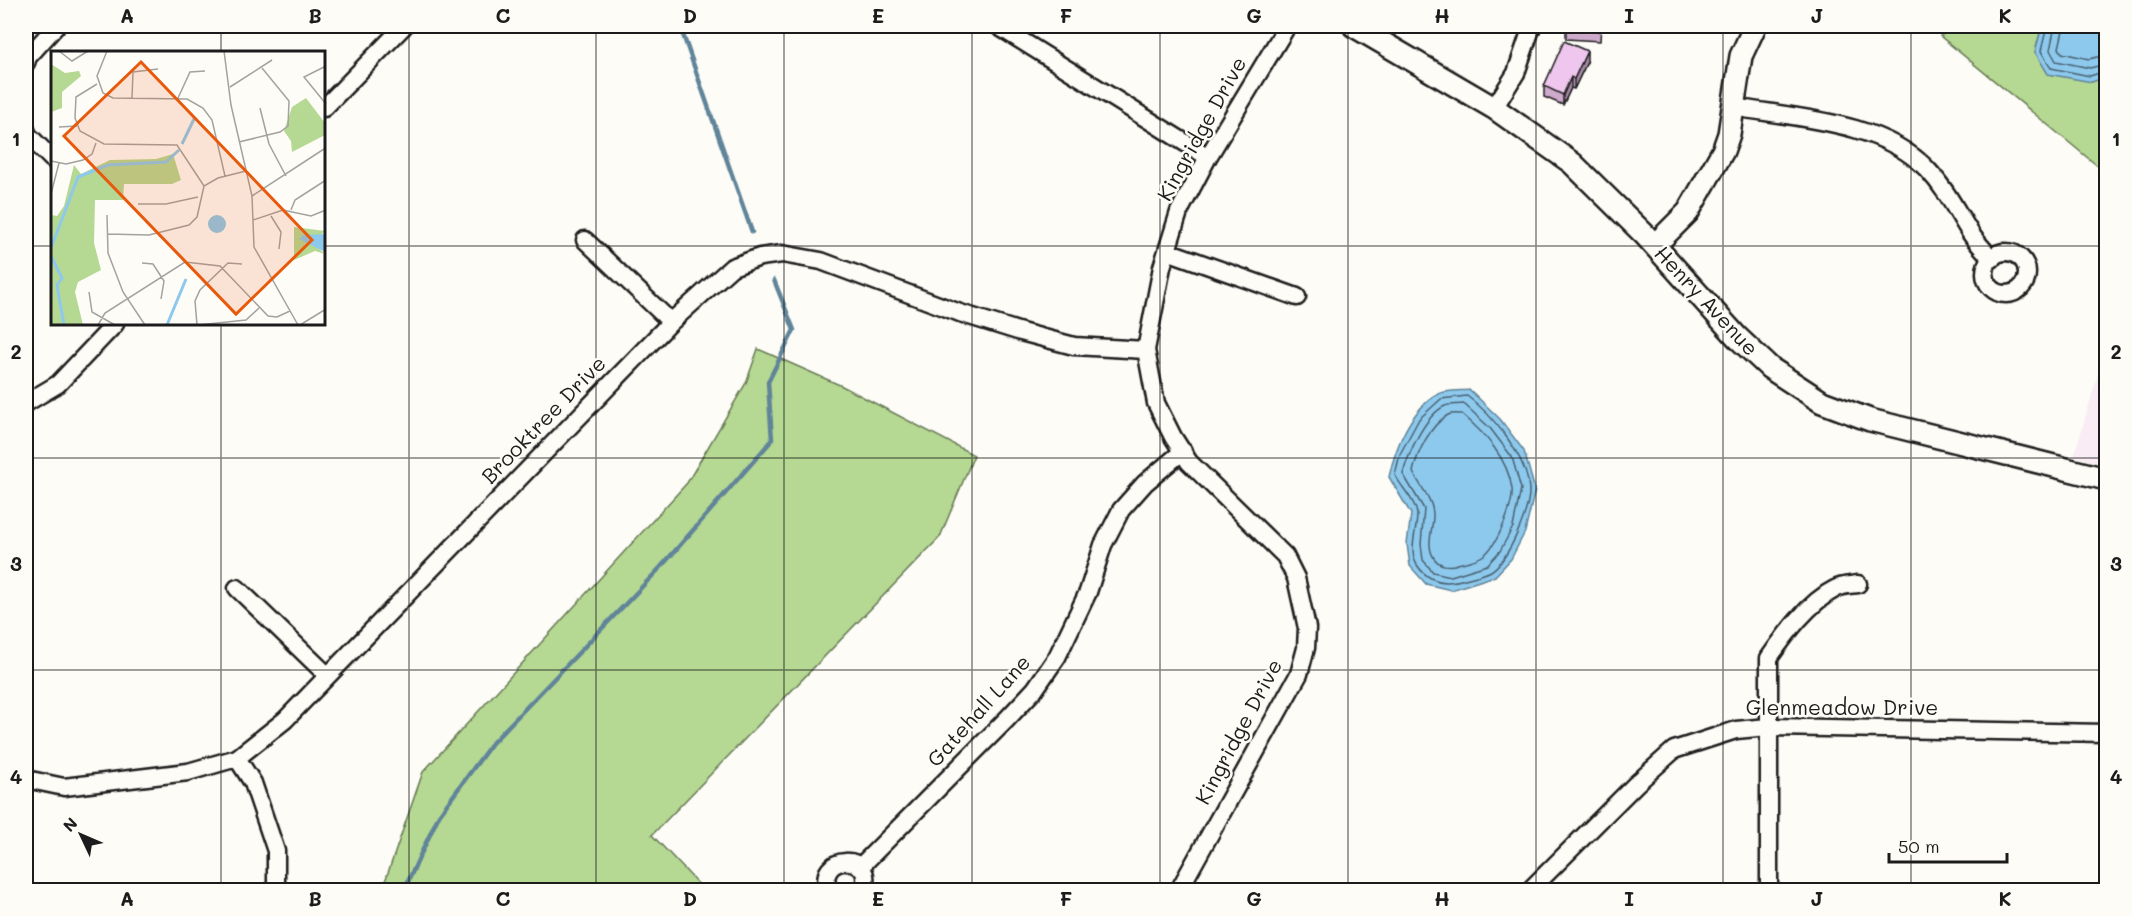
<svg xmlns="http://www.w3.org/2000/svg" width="2132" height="916" viewBox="0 0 2132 916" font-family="Mali,sans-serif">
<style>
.built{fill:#f9ecf4}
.green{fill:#b5d892;stroke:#687a57;stroke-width:1.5}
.water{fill:#8dc9ed;stroke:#608499;stroke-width:1.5}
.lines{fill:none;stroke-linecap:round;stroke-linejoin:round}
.shore{stroke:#496170;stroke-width:1.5}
.stream{stroke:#608499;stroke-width:4.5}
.minor-casing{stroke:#1c1c1c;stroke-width:21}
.tertiary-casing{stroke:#1c1c1c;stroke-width:26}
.minor{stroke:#fdfcf7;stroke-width:16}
.tertiary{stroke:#fdfcf7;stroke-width:21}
.wall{fill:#ceaacd;stroke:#1c1c1c;stroke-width:1.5}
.shaded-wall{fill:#a78ba7;stroke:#1c1c1c;stroke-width:1.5}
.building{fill:#efc6ee;stroke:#1c1c1c;stroke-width:1.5}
.grid{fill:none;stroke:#1c1c1c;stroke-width:1.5;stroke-opacity:0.55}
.labels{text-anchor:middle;stroke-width:5;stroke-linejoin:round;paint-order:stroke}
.street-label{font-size:21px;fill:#1c1c1c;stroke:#fdfcf7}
.inset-river{fill:none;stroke:#8dc9ed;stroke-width:3}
.inset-road{fill:none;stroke:#a3a29f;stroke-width:1.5}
.view{fill:#e8590c;fill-opacity:0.15;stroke:#e8590c;stroke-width:3}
.inset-edge{fill:none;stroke:#1c1c1c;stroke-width:3}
.neatline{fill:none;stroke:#1c1c1c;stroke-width:2}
.grid-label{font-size:20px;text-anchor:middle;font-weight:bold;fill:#1c1c1c}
</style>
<rect width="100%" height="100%" fill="#fdfcf7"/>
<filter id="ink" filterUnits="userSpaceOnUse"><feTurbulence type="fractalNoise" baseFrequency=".0167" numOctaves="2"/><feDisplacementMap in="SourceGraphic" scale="12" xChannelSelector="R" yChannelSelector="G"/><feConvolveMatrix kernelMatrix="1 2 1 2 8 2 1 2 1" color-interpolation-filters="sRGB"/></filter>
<g filter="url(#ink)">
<path class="built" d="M2106 347V465L2074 456Z"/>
<path class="green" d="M1957 26H2042L2035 52 2091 82 2106 77V178L2100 168 1940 36Z
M758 349 842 386 974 455 940 537 652 835 704 890H382L423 772 687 483 746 383Z"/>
<path class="water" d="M2042 26H2106V77L2092 82 2048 74 2035 52Z
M1470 390 1500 419 1524 451 1535 490 1525 532 1511 559 1495 576 1451 590 1426 584 1410 566 1407 544 1411 514 1389 477C1395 448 1410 410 1438 394 1445 390 1461 391 1470 390Z"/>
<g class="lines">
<path class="shore" d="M2047 26 2041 51 2051 68 2090 76 2106 71
M2055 26 2050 50 2056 61 2090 68 2106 64
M2064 26 2059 48 2062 53 2089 59 2106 55
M1467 396C1492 414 1527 457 1529 489 1530 509 1509 560 1491 571 1484 575 1473 577 1465 579 1446 585 1429 583 1417 565 1408 550 1417 531 1417 515 1416 501 1401 487 1395 475L1400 454 1419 419 1441 399Z
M1464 404 1490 428 1512 457 1521 489 1513 527 1500 551 1487 565 1451 576 1433 572 1423 560 1421 544 1424 509 1403 474C1408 454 1425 415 1445 406 1450 404 1458 405 1464 404Z
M1462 414C1484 433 1508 458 1512 489 1514 505 1497 545 1484 555 1477 560 1466 562 1458 564 1449 567 1439 566 1434 558 1425 545 1434 527 1433 513 1432 498 1419 485 1413 472 1417 453 1430 425 1448 415 1452 413 1458 414 1462 414Z"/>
<path class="stream" d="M680 26 752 232
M404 890 439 815 492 743 660 568 772 440 768 382 794 330 774 280"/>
<g class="minor-casing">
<path id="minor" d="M998 26 1208 157
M26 63 28 57 56 26
M1733 107C1796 118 1881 121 1927 169 1946 189 1957 212 1971 234 1977 243 1985 251 1992 259
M324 108 404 26
M1494 108 1516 73 1532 26
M26 130 28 135 52 159
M585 240 671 322
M1167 251 1297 297
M1985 273a21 21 0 1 1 42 0a21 21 0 1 1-42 0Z
M26 403 58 384 115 324
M237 588 327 675
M237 758 253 783 276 851V890
M26 779 64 787 188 772 237 758 285 720 671 322 732 267 760 257 782 254 821 261 960 313 1021 332 1074 346 1146 350
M860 867 1007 719 1035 689 1057 657 1088 592 1103 545 1121 510 1145 483 1183 451
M829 890C813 854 878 851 863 890
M1179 890 1299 674 1306 648 1307 628 1296 578 1285 556 1189 462 1173 437 1156 403 1146 350 1162 267 1179 212 1208 157 1287 26
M1530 890 1636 784 1674 750 1736 730 1768 727 2106 733
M1769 890V658C1785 635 1809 602 1835 589 1841 585 1851 585 1858 584"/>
</g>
<g class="tertiary-casing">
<path id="tertiary" d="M1354 26 1494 108 1572 163 1645 235 1737 337 1770 368 1822 402 1870 420 2106 479
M1655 245 1688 212 1723 151 1729 134 1741 56 1755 26"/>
</g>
<use href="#minor" class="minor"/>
<use href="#tertiary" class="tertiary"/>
</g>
<path class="wall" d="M1566 26H1601L1600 41 1566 39Z
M1587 62 1574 89 1571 88 1563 105 1544 97V86Z"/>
<path class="shaded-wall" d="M1587 51V62L1574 89V79Z
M1571 77V88L1563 105V95Z"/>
<path class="building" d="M1566 26H1600V31L1566 28Z
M1564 41 1587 51 1574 79 1571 77 1563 95 1544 86Z"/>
</g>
<path class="grid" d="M221 26V52M409 26V890M596 26V890M784 26V890M972 26V890M1160 26V890M1348 26V890M1536 26V890M1723 26V890M1911 26V890M26 246H52M324 246H2106M221 324V890M26 458H2106M26 670H2106"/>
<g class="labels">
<g class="street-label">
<text transform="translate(1202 129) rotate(-61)" y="7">Kingridge Drive</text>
<text transform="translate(1706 301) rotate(47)" y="7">Henry Avenue</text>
<text transform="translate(544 420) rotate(-46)" y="7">Brooktree Drive</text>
<text x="1842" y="715">Glenmeadow Drive</text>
<text transform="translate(979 711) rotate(-48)" y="7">Gatehall Lane</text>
<text transform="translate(1239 732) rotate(-62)" y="7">Kingridge Drive</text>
</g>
</g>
<g transform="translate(51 51)">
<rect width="274" height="274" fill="#fdfcf7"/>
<path d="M0 13 14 22 28 20 30 25 11 41V57L0 61ZM255 47 274 72V84L241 101 240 90 233 80 241 56ZM122 103 130 129 121 133H73L72 149H44L43 192 50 219 27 231 24 241 32 274H1L0 164 6 165 13 155 23 114 30 123 59 109 105 108ZM243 176 274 180 269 185 252 184 274 203 264 200 243 209Z" fill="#b5d892"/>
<path d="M157 173a9 9 0 1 1 18 0a9 9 0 1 1-18 0ZM274 183V201L248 188 252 184Z" fill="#8dc9ed"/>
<path class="inset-river" d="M131 93 144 66M0 197 27 126 57 114 115 111 128 99M0 205 11 227 6 234 13 274M116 274 135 228"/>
<path class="inset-road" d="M8 0 21 10 37 0M56 0 46 25 52 42 62 47 136 48 152 57 161 69 174 125M173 0 180 54 201 145 203 196 247 274M275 15 253 26 275 53M46 33 25 46 24 67 29 80 53 93 126 94 153 135M179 36 221 9M81 47 82 21 107 18M127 47 139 21 154 20M209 57 218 93 235 125M8 76 26 75M188 91 229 81 237 75 238 50 211 17M0 110 15 113 32 109 41 103 45 92M0 143 8 112M201 145 273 98M87 153H115L147 146M240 159 244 149 275 129M56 164 57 202 72 241 94 274M220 165 230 181 228 198M202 169 232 159 260 165 275 159M56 183 98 184 138 174 146 166 153 135 167 127 195 120M91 212 102 213 113 230 110 248M38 241 41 261 64 274M47 274 54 262 134 211 169 215 217 265 226 266 239 260M146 274 144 250 149 239 177 212 191 213M147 274 195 269 208 257M249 274 275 258"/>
<path class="view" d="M90 11 261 189 185 263 13 85Z"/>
<rect width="274" height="274" class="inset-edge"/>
</g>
<rect width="2132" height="916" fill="none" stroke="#fdfcf7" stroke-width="66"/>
<g transform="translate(81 835) rotate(314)" stroke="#fdfcf7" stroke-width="4.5" paint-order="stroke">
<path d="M0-4.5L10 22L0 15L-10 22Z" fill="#1c1c1c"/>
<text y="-9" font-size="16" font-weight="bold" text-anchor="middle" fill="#1c1c1c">N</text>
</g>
<path d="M1889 853v9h118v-9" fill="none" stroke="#1c1c1c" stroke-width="3"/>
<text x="1898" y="853" font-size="18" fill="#1c1c1c" stroke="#fdfcf7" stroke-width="4.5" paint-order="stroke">50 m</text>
<rect x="33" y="33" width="2066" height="850" class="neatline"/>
<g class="grid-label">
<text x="127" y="23">A</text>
<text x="315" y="23">B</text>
<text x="503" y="23">C</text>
<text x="690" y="23">D</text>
<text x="878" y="23">E</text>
<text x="1066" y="23">F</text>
<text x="1254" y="23">G</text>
<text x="1442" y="23">H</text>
<text x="1629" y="23">I</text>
<text x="1817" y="23">J</text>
<text x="2005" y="23">K</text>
<text x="16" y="146">1</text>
<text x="2116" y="146">1</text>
<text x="16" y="359">2</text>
<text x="2116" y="359">2</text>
<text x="16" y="571">3</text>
<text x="2116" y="571">3</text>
<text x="16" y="784">4</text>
<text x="2116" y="784">4</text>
<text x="127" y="906">A</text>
<text x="315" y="906">B</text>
<text x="503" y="906">C</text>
<text x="690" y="906">D</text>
<text x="878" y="906">E</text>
<text x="1066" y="906">F</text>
<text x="1254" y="906">G</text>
<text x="1442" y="906">H</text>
<text x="1629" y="906">I</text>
<text x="1817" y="906">J</text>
<text x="2005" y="906">K</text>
</g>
</svg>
